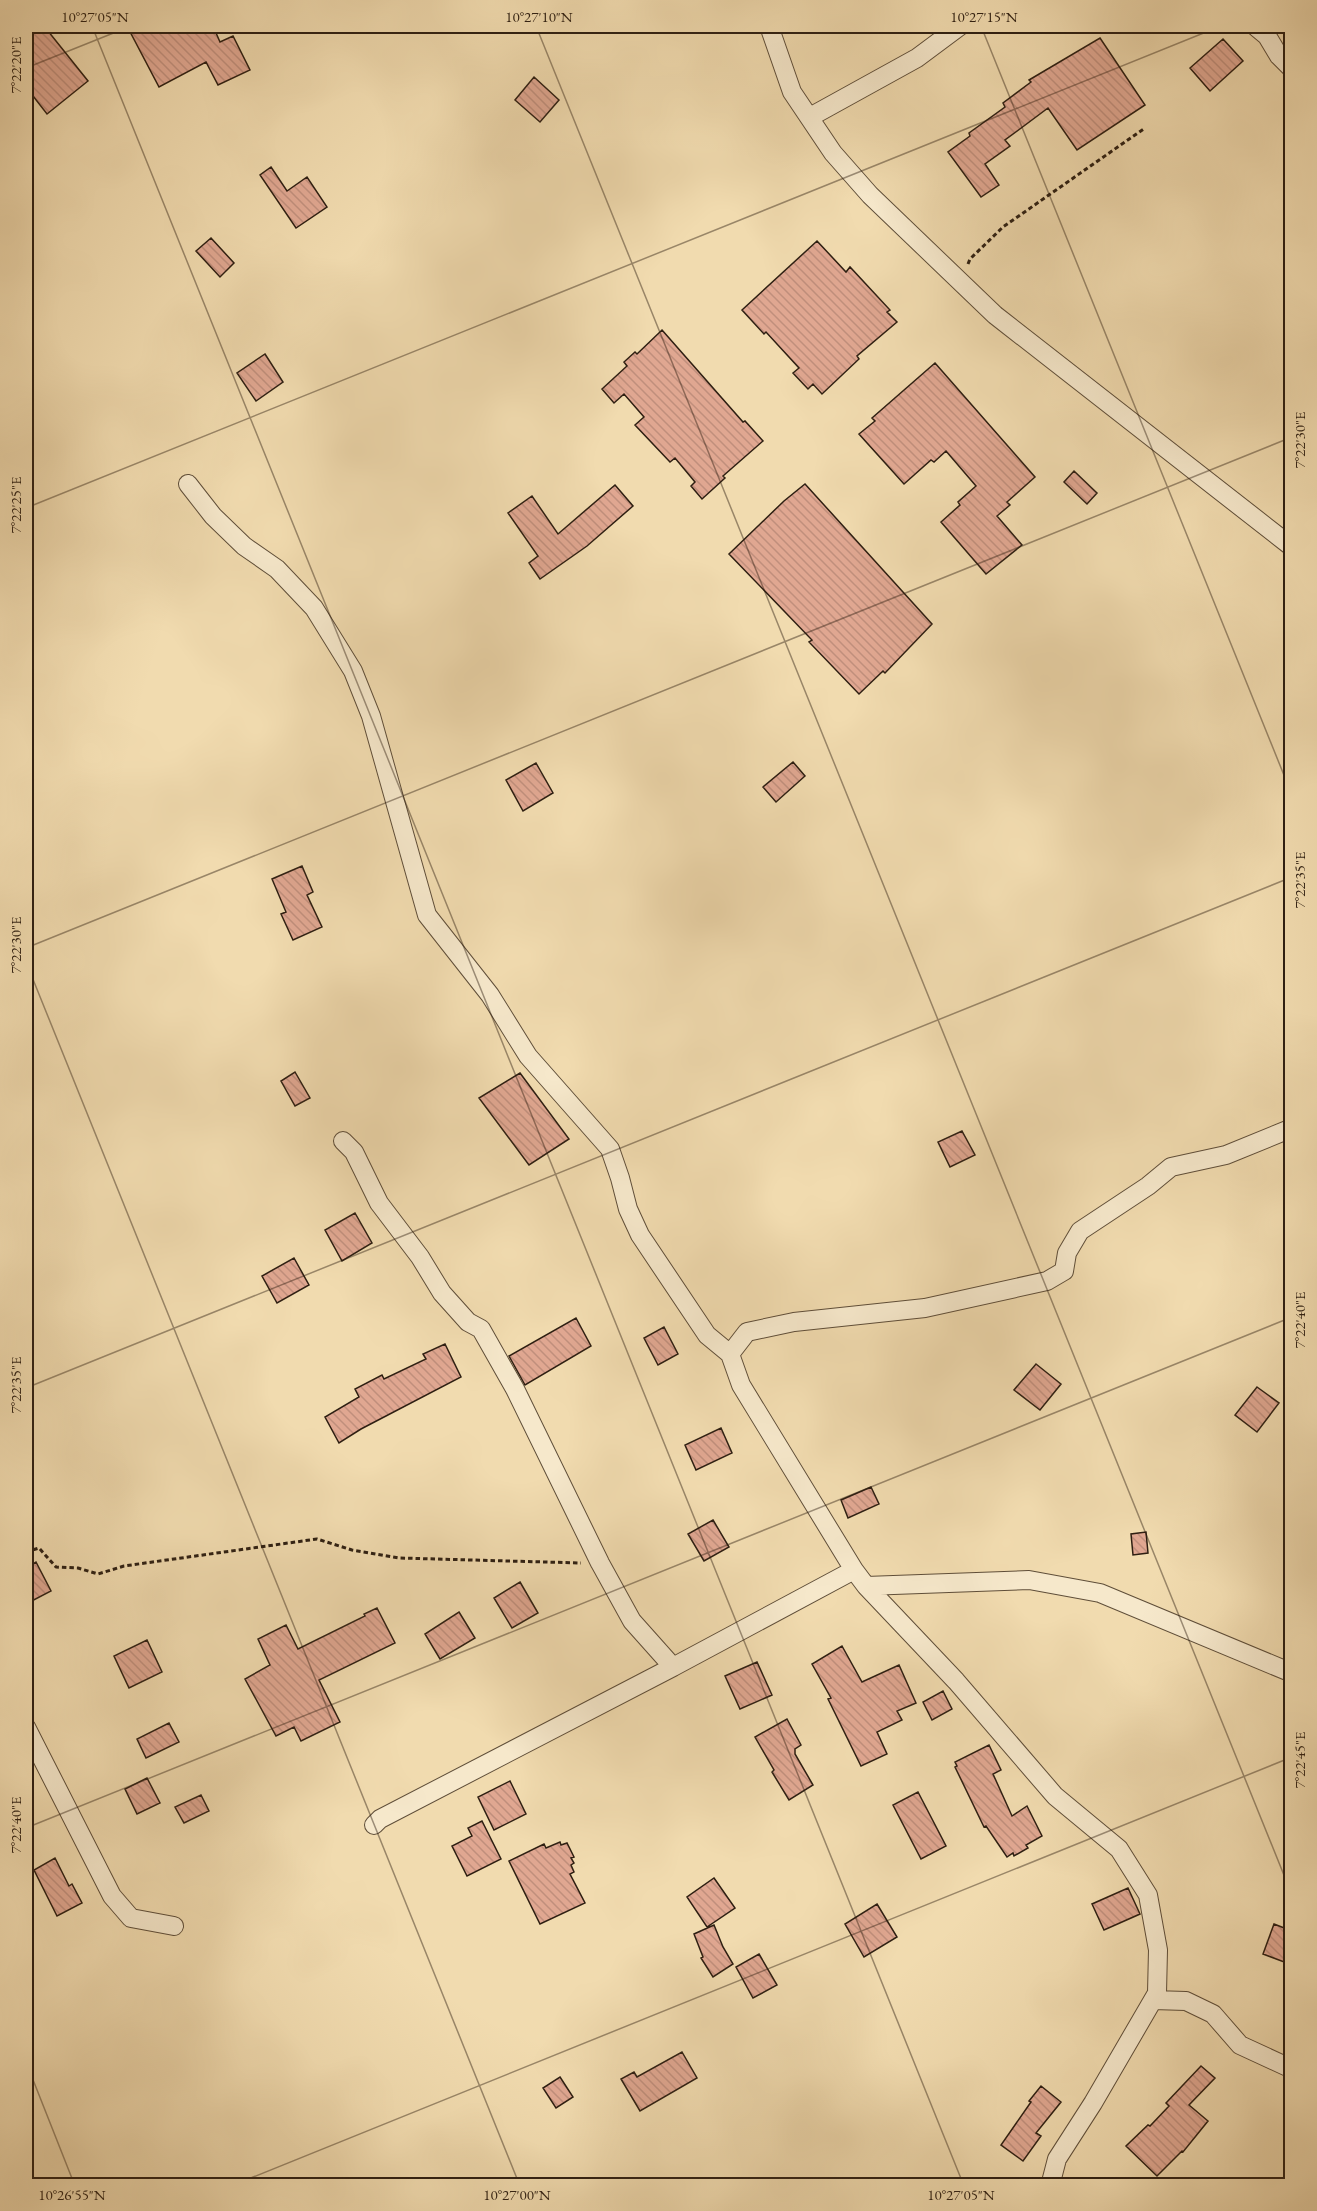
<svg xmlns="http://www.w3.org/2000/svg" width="1317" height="2211" viewBox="0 0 1317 2211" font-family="'EB Garamond',serif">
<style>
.building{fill:url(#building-back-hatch);stroke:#2e1f12;stroke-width:1.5}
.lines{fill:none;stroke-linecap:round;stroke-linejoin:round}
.street-casing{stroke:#5f4e39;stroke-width:20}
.path{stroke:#2e1f12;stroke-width:3;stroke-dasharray:4.5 3;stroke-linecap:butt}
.street{stroke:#f6e8cb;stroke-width:18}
.ticks{fill:none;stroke:#2e1f12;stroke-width:1.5;stroke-opacity:0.45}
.neatline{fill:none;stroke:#2e1f12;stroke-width:2}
.ticks-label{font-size:15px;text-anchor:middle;fill:#2e1f12}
</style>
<defs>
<pattern id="building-back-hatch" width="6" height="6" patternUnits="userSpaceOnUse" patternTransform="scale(1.5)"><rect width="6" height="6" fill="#e0a791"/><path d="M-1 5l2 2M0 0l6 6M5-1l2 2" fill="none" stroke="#c08f7c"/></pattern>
</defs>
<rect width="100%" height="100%" fill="#f1dbaf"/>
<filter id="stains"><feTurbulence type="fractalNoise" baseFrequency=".00333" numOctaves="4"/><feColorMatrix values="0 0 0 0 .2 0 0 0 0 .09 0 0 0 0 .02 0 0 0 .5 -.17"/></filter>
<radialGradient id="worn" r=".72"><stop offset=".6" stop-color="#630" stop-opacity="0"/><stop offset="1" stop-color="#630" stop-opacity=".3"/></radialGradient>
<path class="building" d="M26 26H44L88 81 47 114 26 87Z
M127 26H213L220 42 233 36 250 70 218 85 206 62 159 87Z
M1100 38 1145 105 1077 150 1048 108 1005 140 1010 146 985 164 999 185 981 197 948 152 970 136 969 133 1005 107 1003 103 1031 82 1029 80Z
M1223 39 1243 61 1210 91 1190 68Z
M534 77 559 100 540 122 515 100Z
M271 167 287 191 307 177 327 207 296 228 260 175Z
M211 238 234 263 220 277 196 251Z
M817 241 846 272 850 267 890 310 887 312 897 322 857 356 859 359 822 394 813 384 808 389 793 373 799 368 766 332 764 334 742 310Z
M662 330 743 422 745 421 763 441 723 476 725 478 702 499 691 486 695 482 675 458 670 462 635 425 644 417 624 394 614 403 602 389 627 366 624 362 635 352 637 354Z
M265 354 283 382 256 401 237 373Z
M935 363 1035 477 1007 502 1010 505 997 516 1022 545 986 574 941 522 960 505 958 502 976 486 946 451 934 462 931 460 904 484 859 434 875 421 872 418Z
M1074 471 1097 493 1087 504 1064 482Z
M805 484 932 624 885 673 883 671 859 694 809 642 812 640 729 554 784 501Z
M615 485 633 506 587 546 540 579 529 563 538 556 508 513 532 496 558 534Z
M793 762 805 776 776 802 763 787Z
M536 763 553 793 523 811 506 780Z
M302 866 313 892 307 895 322 927 293 940 281 914 286 912 272 879Z
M295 1072 310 1098 295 1106 281 1081Z
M520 1073 569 1139 529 1165 479 1098Z
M962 1131 975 1155 950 1167 938 1142Z
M355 1213 372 1243 342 1261 325 1230Z
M294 1258 309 1285 277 1303 262 1276Z
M576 1318 591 1346 525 1385 509 1356Z
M664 1327 678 1354 658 1365 644 1338Z
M445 1344 461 1377 361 1429 339 1443 325 1417 359 1397 355 1389 382 1375 384 1379 426 1359 423 1354Z
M1036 1364 1061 1384 1040 1410 1014 1390Z
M1257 1387 1279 1403 1257 1432 1235 1415Z
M721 1428 732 1453 696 1470 685 1445Z
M871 1487 879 1504 848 1518 841 1500Z
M713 1520 729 1547 704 1561 688 1534Z
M1146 1532 1148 1553 1133 1555 1131 1534Z
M36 1562 51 1591 26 1604V1568Z
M520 1582 538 1613 512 1628 494 1598Z
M377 1608 395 1643 319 1680 340 1722 301 1741 294 1727 276 1736 245 1679 270 1665 258 1639 286 1625 298 1649 365 1616 364 1614Z
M459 1612 475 1638 440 1659 425 1634Z
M147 1640 162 1672 129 1688 114 1656Z
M842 1646 862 1682 899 1665 916 1703 897 1711 902 1720 877 1732 887 1754 861 1766 828 1699 831 1698 812 1664Z
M757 1662 772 1695 740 1709 725 1676Z
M943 1691 952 1709 932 1720 923 1702Z
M787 1719 801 1745 795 1749V1754L813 1785 789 1800 772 1772 774 1770 755 1737Z
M169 1723 179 1742 146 1758 137 1739Z
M989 1745 1001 1770 993 1774 1012 1816 1027 1806 1042 1836 1026 1845 1028 1848 1014 1856 1013 1853 1007 1857 986 1826 984 1827 955 1767 957 1766 955 1762Z
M147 1778 160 1803 137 1814 125 1789Z
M510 1781 526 1814 494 1830 478 1797Z
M918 1792 946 1846 921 1859 893 1805Z
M201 1795 209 1811 184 1823 175 1807Z
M482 1821 501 1859 467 1876 452 1846 472 1836 468 1828Z
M560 1842 561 1845 567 1843 574 1857 571 1858 574 1863 571 1865 574 1872 570 1874 585 1903 540 1924 509 1861 544 1844 546 1848Z
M55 1858 69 1886 72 1884 82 1903 57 1916 34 1870Z
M714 1878 735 1908 707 1927 687 1897Z
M1128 1888 1140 1914 1104 1930 1092 1904Z
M877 1904 897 1937 864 1957 845 1924Z
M1274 1924 1292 1931V1965L1263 1954Z
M714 1925 723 1947 733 1964 713 1977 701 1958 703 1957 694 1934Z
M759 1954 777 1985 753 1998 736 1967Z
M682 2052 697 2078 640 2111 621 2079 634 2072 637 2077Z
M1201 2066 1215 2078 1189 2105 1208 2121 1183 2152 1182 2151 1157 2176 1126 2146 1148 2125 1150 2126 1169 2106 1166 2103Z
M560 2077 573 2097 556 2108 543 2088Z
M1041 2086 1061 2102 1036 2133 1041 2136 1023 2161 1001 2145 1031 2102 1029 2101Z"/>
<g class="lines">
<g class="street-casing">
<path id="street" d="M769 26 792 92 833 153 870 195 995 315 1292 547
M1255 26 1267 36 1279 56 1292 69
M810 117 917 58 960 26
M188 484 213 516 244 546 277 569 314 608 353 671 371 716 427 915 490 995 528 1056 610 1149 620 1178 628 1209 640 1235 707 1335 730 1354
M343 1141 354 1152 379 1203 420 1257 442 1293 468 1322 481 1329 515 1389 600 1563 632 1621 673 1667 380 1819 374 1825
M854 1570 741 1385 730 1354 747 1332 794 1322 925 1308 1047 1281 1064 1271 1067 1253 1080 1231 1148 1186 1171 1167 1226 1155 1292 1128
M866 1586 956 1681 1055 1796 1119 1849 1148 1895 1158 1950 1157 1993 1093 2103 1057 2159 1050 2186
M673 1667 854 1570 866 1586 1029 1580 1100 1593 1292 1673
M26 1727 112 1896 131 1918 174 1926
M1153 2000 1186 2001 1213 2014 1240 2045 1292 2069"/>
</g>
<path class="path" d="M968 264 970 259 1003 227 1145 128
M26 1552 39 1548 56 1567 78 1568 98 1574 124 1566 317 1539 352 1550 399 1558 581 1563"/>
<use href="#street" class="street"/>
</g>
<path class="ticks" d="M92 26 964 2186M536 26 1292 1895M981 26 1292 795M26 68 131 26M26 508 1221 26M26 948 1292 437M26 962 520 2186M26 1388 1292 877M26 1828 1292 1317M26 2062 75 2186M231 2186 1292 1757"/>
<rect width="1317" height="2211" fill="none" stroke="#f1dbaf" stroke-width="66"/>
<rect x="33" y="33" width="1251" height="2145" class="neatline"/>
<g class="ticks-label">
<text x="95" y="22">10°27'05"N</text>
<text x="539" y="22">10°27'10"N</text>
<text x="984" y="22">10°27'15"N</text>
<text transform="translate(16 65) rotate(-90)" y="5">7°22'20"E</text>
<text transform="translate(1300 440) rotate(-90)" y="5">7°22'30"E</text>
<text transform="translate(16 505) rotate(-90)" y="5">7°22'25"E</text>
<text transform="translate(1300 880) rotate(-90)" y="5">7°22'35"E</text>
<text transform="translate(16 945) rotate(-90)" y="5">7°22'30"E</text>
<text transform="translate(1300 1320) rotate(-90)" y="5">7°22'40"E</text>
<text transform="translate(16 1385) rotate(-90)" y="5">7°22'35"E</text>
<text transform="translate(1300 1760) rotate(-90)" y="5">7°22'45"E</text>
<text transform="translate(16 1825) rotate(-90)" y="5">7°22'40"E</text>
<text x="72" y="2200">10°26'55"N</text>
<text x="517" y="2200">10°27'00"N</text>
<text x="961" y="2200">10°27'05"N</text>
</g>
<rect width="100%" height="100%" filter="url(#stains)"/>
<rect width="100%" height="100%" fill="url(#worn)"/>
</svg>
